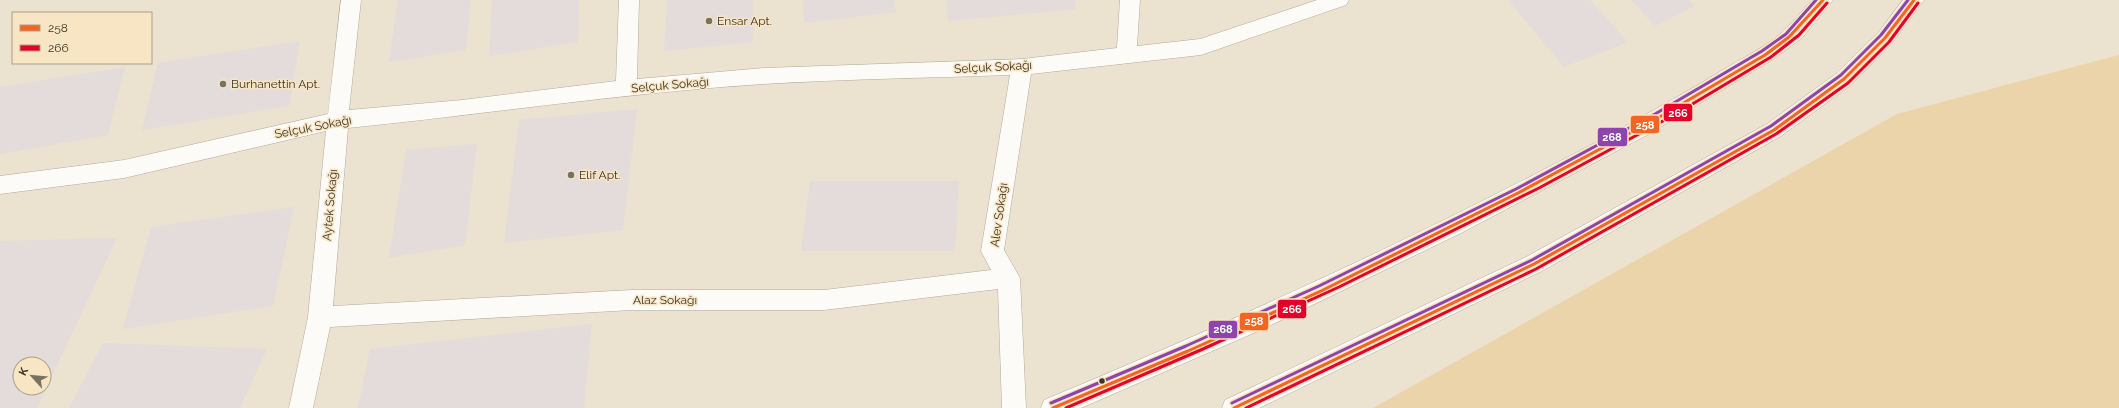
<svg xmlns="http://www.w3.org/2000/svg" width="2119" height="408" viewBox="0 0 2119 408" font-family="Raleway,sans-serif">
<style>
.green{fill:#ebd4a9}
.building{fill:#e3dcda;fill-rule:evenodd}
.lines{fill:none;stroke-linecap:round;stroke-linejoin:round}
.minor-casing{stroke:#b2aa9d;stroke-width:1}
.major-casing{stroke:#b2aa9d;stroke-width:1}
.minor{fill:#fcfbf8;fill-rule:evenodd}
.major{fill:#fcfbf8;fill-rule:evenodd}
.bus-1-casing{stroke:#f8e5c4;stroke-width:6}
.bus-2-casing{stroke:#f8e5c4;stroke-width:6}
.bus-3-casing{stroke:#f8e5c4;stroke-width:6}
.bus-1{stroke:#f26522;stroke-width:3}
.bus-2{stroke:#e4002b;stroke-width:3}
.bus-3{stroke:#8e44ad;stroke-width:3}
.poi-dot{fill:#797162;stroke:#f8e5c4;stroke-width:1.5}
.bus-dot{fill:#3b3427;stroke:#f8e5c4;stroke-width:1.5}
.labels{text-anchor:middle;stroke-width:3;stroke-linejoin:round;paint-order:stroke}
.poi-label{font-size:12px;fill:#3b3427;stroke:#f8e5c4;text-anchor:start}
.street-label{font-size:12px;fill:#3b3427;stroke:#f8e5c4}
.line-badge{stroke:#f8e5c4;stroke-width:1.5}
.badge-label{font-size:11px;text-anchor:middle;font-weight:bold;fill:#fff}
</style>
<rect width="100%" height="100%" fill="#ece2d0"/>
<path class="green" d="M2119 55V408H1373L1897 114Z"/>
<path class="building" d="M398 0H471L466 50 389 62Z
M492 0H579L578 42 489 56Z
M667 0H753V42L664 51Z
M803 0H894L896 12 804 23Z
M946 0H1075L1076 9 948 21Z
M1508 0H1590L1628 42 1564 67Z
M1631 0H1689L1694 6 1655 26Z
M300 41 289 106 142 130 158 63Z
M125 67 108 135 0 154V87Z
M637 109 623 230 504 243 519 120Z
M477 144 465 245 389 258 406 150Z
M810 181H959L955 251H801Z
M294 207 273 306 123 329 151 227Z
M117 238 37 408H0V241ZM20 364H44V388H20Z
M592 324 584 408H358L370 349Z
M103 343 267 349 240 408H69Z"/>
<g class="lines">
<g class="minor-casing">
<path id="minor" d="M341 0H361L349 110 462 100 616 81 619 0H639L637 79 764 68 1022 59 1117 48 1120 0H1140L1137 46 1200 39 1317 0H1349L1346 5 1201 55 1031 74 1004 250 1020 278 1026 408H1002L998 289 824 310H632L330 327 313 408H289L308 317 326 131 124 178 0 194V176L124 160 328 114ZM1010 75 981 251 991 270 824 290H632L333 306 348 128C486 114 624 93 763 84 845 79 928 78 1010 75Z"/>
</g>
<g class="major-casing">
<path id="major" d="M1812 0H1833L1802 38 1772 60 1647 135 1461 233 1263 329 1081 408H1041L1044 400C1234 321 1421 236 1602 139 1645 115 1689 91 1731 65 1747 56 1764 47 1779 35 1791 25 1801 12 1812 0Z
M1903 0H1924L1892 43 1851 85 1781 136 1542 271 1259 408H1222L1225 400 1526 257 1767 124 1837 73 1878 33Z"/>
</g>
<use href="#minor" class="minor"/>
<use href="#major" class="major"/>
<g class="bus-1-casing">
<path id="bus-1" d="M1053 408 1188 351 1321 291 1518 193 1658 118 1765 55 1789 37 1823 0
M1234 408 1534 264 1774 130 1844 79 1885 38 1914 0"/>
</g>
<g class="bus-2-casing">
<path id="bus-2" d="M1066 408 1203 349 1339 287 1539 188 1674 115 1771 57 1799 35 1827 3
M1246 408 1536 269 1776 134 1848 83 1889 42 1918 3"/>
</g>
<g class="bus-3-casing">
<path id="bus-3" d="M1051 403 1186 346 1319 286 1516 189 1655 114 1762 51 1786 34 1816 0
M1232 403 1532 260 1771 126 1841 75 1881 35 1908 0"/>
</g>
<use href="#bus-1" class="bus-1"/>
<use href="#bus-2" class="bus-2"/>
<use href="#bus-3" class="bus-3"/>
</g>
<g class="poi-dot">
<circle cx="709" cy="21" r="4"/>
<circle cx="223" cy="84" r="4"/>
<circle cx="571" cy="175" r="4"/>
</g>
<circle class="bus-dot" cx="1102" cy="381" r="3.5"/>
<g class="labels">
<g class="poi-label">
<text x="717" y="25">Ensar Apt.</text>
<text x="231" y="88">Burhanettin Apt.</text>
<text x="579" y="179">Elif Apt.</text>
</g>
<g class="street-label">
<text transform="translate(993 67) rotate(-3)" y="4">Selçuk Sokağı</text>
<text transform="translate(670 85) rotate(-5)" y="4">Selçuk Sokağı</text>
<text transform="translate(313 127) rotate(-11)" y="4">Selçuk Sokağı</text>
<text transform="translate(330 205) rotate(-85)" y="4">Aytek Sokağı</text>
<text transform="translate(999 215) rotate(-82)" y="4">Alev Sokağı</text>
<text x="665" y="304">Alaz Sokağı</text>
</g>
</g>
<g class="line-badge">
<rect x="1663" y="103" width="30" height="19" rx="4" fill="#e4002b"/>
<rect x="1630" y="115" width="30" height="19" rx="4" fill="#f26522"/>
<rect x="1597" y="127" width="31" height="20" rx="4" fill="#8e44ad"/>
<rect x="1277" y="299" width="30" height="20" rx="4" fill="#e4002b"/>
<rect x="1239" y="312" width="30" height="19" rx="4" fill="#f26522"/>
<rect x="1208" y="320" width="30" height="19" rx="4" fill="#8e44ad"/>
</g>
<g class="badge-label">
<text x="1678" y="117">266</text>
<text x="1645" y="129">258</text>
<text x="1612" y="141">268</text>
<text x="1292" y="313">266</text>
<text x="1254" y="325">258</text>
<text x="1223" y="333">268</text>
</g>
<rect x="12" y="12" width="140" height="52" fill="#f8e5c4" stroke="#ac9e85"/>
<rect x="20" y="25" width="20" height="6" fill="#f26522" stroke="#ac9e85"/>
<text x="48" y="32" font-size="12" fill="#3b3427">258</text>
<rect x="20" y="45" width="20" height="6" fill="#e4002b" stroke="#ac9e85"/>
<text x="48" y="52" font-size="12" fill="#3b3427">266</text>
<g transform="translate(32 376) rotate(297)"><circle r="19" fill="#f8e5c4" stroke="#ac9e85"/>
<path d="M0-3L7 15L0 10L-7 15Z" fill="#797162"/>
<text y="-6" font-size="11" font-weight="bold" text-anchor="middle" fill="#3b3427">K</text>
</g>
</svg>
